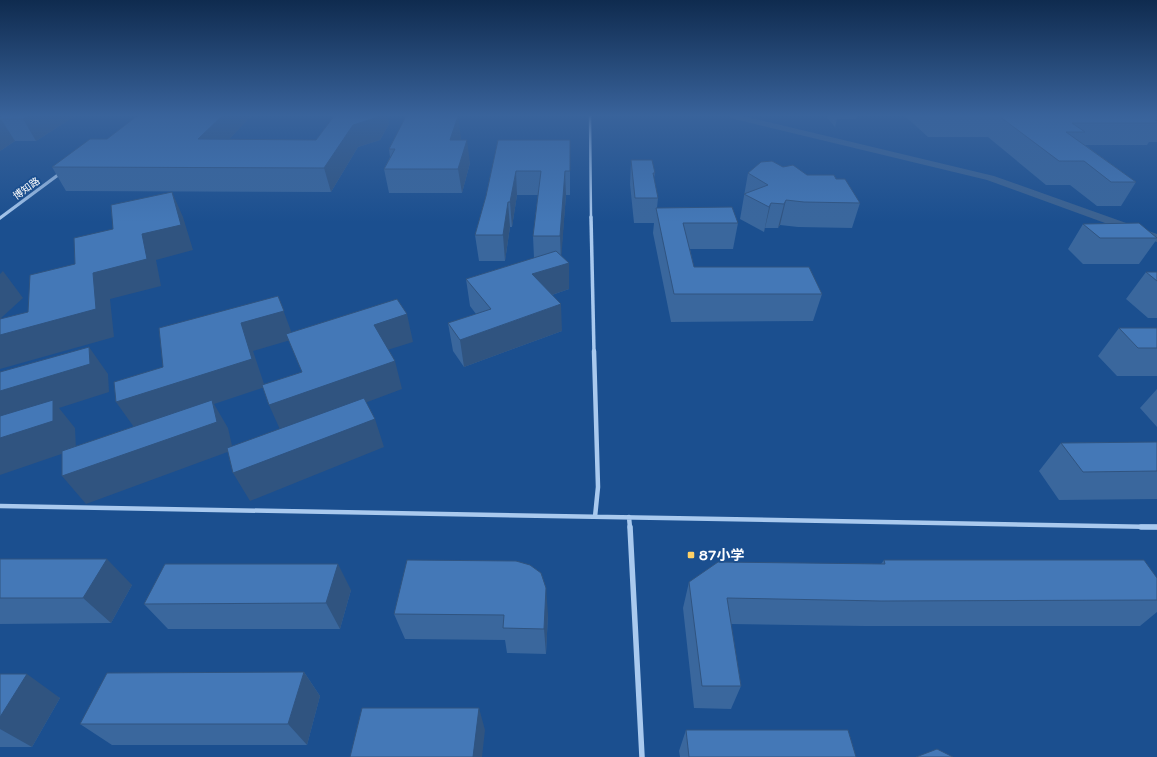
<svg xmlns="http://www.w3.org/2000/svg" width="1157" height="757" viewBox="0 0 1157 757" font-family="'Varela Round','Noto Sans SC',sans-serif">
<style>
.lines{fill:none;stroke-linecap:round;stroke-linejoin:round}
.canal{fill:#3c6290;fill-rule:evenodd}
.minor-far3{stroke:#a9c9ee;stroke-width:2.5}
.minor-far2{stroke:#a9c9ee;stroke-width:3.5}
.minor-far1{stroke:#a9c9ee;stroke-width:4.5}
.minor{stroke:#a9c9ee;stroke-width:5.5}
.tertiary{fill:#a9c9ee;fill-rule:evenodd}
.wall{fill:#3a679d}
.shaded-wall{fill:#305480}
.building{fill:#4478b7;stroke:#305480}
.poi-dot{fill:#ffd166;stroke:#1b4f8f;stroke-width:1.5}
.labels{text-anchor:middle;stroke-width:3.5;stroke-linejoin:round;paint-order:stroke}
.far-street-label{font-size:10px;fill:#fff;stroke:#1b4f8f}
.near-poi-label{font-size:14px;font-weight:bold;fill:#fff;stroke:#1b4f8f;text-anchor:start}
</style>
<rect width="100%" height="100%" fill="#1b4f8f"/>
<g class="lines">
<path class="canal" d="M729 116H743L994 176 1157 234V242L987 180 730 118Z"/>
<path class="minor-far3" d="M590 116 591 218"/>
<path class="minor-far2" d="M591 217 594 352"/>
<path class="minor-far1" d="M594 351 598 487 595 517
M0 506 1157 527
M629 517 630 528"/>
<path class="minor" d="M630 527 642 757
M1141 527H1157"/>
<path class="tertiary" d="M62 170 66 171 0 220V216Z"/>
</g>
<path class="wall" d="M0 116H75L36 141H15L0 151Z
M137 116H251L229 139 316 140 334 116H387L389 124 380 140 358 147 331 192 66 191 52 167 107 139Z
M826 116H857L856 119H837L835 127Z
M905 116H1157V142H1149L1147 145H1085L1136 182 1121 206H1097L1070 185H1046L988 137H928Z
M461 138 460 140 470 163 462 193H389L384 169 390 157 389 149Z
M498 140H570V195H566L561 255 569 289 552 295 562 331 464 367 453 351 448 323 476 314 470 306 466 279 534 258 533 236 538 195H517L512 227H510L505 261H479L475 235 486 196Z
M631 160 655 173 654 178 658 198 657 208 738 223 733 249H690L694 267 822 294 813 321 671 322 653 233 654 223H634L630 184Z
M783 167 807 175 836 179 860 203 852 228 798 227 780 225 778 228H765L764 232 740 219 748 173Z
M1083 224 1157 237V239L1139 264H1083L1068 249Z
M1146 272H1157V318H1148L1126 299Z
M1119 328H1157V376H1117L1098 356Z
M1157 389V427L1140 408Z
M1157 442V499L1059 500 1039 471 1061 443Z
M0 559 132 585 111 623 0 624Z
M884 560 1157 578V612L1140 626H864L731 624 741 686 731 709 694 708 683 608 689 582 881 564Z
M351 590 340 629H168L144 604Z
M394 614H548L546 654 507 653 505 640 405 639Z
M304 672 320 696 307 745H112L80 724Z
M0 674 60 698 32 747H0Z
M686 730 856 757H680L679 751Z"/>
<path class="shaded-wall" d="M28 116H75L36 141 23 119Z
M222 116H251L208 162 198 139Z
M376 116H387L389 124 380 140 358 147 331 192 324 168 353 125Z
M458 116 461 138 454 163 450 140Z
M1 119 15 141 0 151V120Z
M467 140 470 163 462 193 458 169Z
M516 171 517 195 512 227 510 202Z
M565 171 566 195 561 262 560 236Z
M172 192 183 217 193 250 156 260 161 286 110 299 114 337 0 369V335L93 273 142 234Z
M786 200 780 225 778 228 784 204Z
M508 202 510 227 505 261 503 235Z
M771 203 765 228 764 232 769 207Z
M569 263V289L534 301 532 274Z
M3 271 23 298 0 319V274Z
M278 296 294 339 253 351 265 387 214 404 228 428 233 450 86 504 62 476 136 430 116 402 241 323Z
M561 304 562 331 464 367 460 340Z
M407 314 413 342 381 352 374 325Z
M89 347 108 374 109 392 59 408 75 428 76 449 0 475V391Z
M395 361 402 389 282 434 269 405Z
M375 419 384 447 250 501 233 473Z
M107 559 132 585 111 623 83 598Z
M338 564 351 590 340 629 326 603Z
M546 588 548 614 546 654 544 629Z
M304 672 320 696 307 745 288 724Z
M27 674 60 698 32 747 0 729V717Z
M479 708 485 730 482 757H473Z"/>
<path class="building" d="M0 116H28L23 119H1L0 120Z
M137 116H222L198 139 316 140 334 116H376L375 118 353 125 324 168 52 167 90 139H107Z
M406 116H458L450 140H467L458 169H384L395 149H389Z
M999 116H1157V120H1155L1157 121V123H1072L1085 132H1066L1136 182H1111L1084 161H1059Z
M498 140H570V171H565L560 236H533L541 171H516L510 202H508L503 235H475L486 196Z
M631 160H652L655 173H653L658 198H635Z
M772 161 783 167 793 165 807 175H834L836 179H845L860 203 804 202 786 200 784 204 771 203 769 207 744 194 768 185 748 173 761 162Z
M172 192 181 225 142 234 147 259 93 273 96 309 0 335V319L28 312 30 275 75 264 74 238 113 229 111 205Z
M732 207 738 223H683L694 267H809L822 294H674L656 208Z
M1139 223 1157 238H1100L1083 224Z
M556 251 569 263 532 274 561 304 460 340 448 323 491 309 466 279Z
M1146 272H1157V281Z
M278 296 284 311 241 323 252 359 116 402 114 382 163 367 159 328Z
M397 299 407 314 374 325 395 361 269 405 262 385 302 372 286 334Z
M1119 328H1157V348H1138Z
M89 347 90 364 0 391V372Z
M364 398 375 419 233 473 227 448Z
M53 400V421L0 438V416Z
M212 400 217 422 62 476V451Z
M1157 442V471L1083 472 1061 443Z
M0 559H107L83 598H0Z
M407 560 516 561 530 565 541 573 546 588 544 629 503 628 504 615 394 614Z
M884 560H1144L1157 578V600L881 601 727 598 741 686H702L689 582 718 562 885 564Z
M165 564H338L326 603 144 604Z
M304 672 288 724H80L107 673Z
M0 674H27L0 717Z
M362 708H479L473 757H350Z
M686 730H848L856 757H689Z
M937 749 953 757H916Z"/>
<linearGradient id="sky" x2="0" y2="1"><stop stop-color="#0f2b4f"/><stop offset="0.52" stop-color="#39639b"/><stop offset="1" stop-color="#39639b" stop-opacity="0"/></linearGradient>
<rect width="1157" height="222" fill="url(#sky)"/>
<rect class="poi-dot" x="687" y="551" width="8" height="8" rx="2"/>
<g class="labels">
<g class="far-street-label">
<text transform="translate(26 188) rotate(-36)" y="4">博知路</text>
</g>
<g class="near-poi-label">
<text x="699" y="560">87小学</text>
</g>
</g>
</svg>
